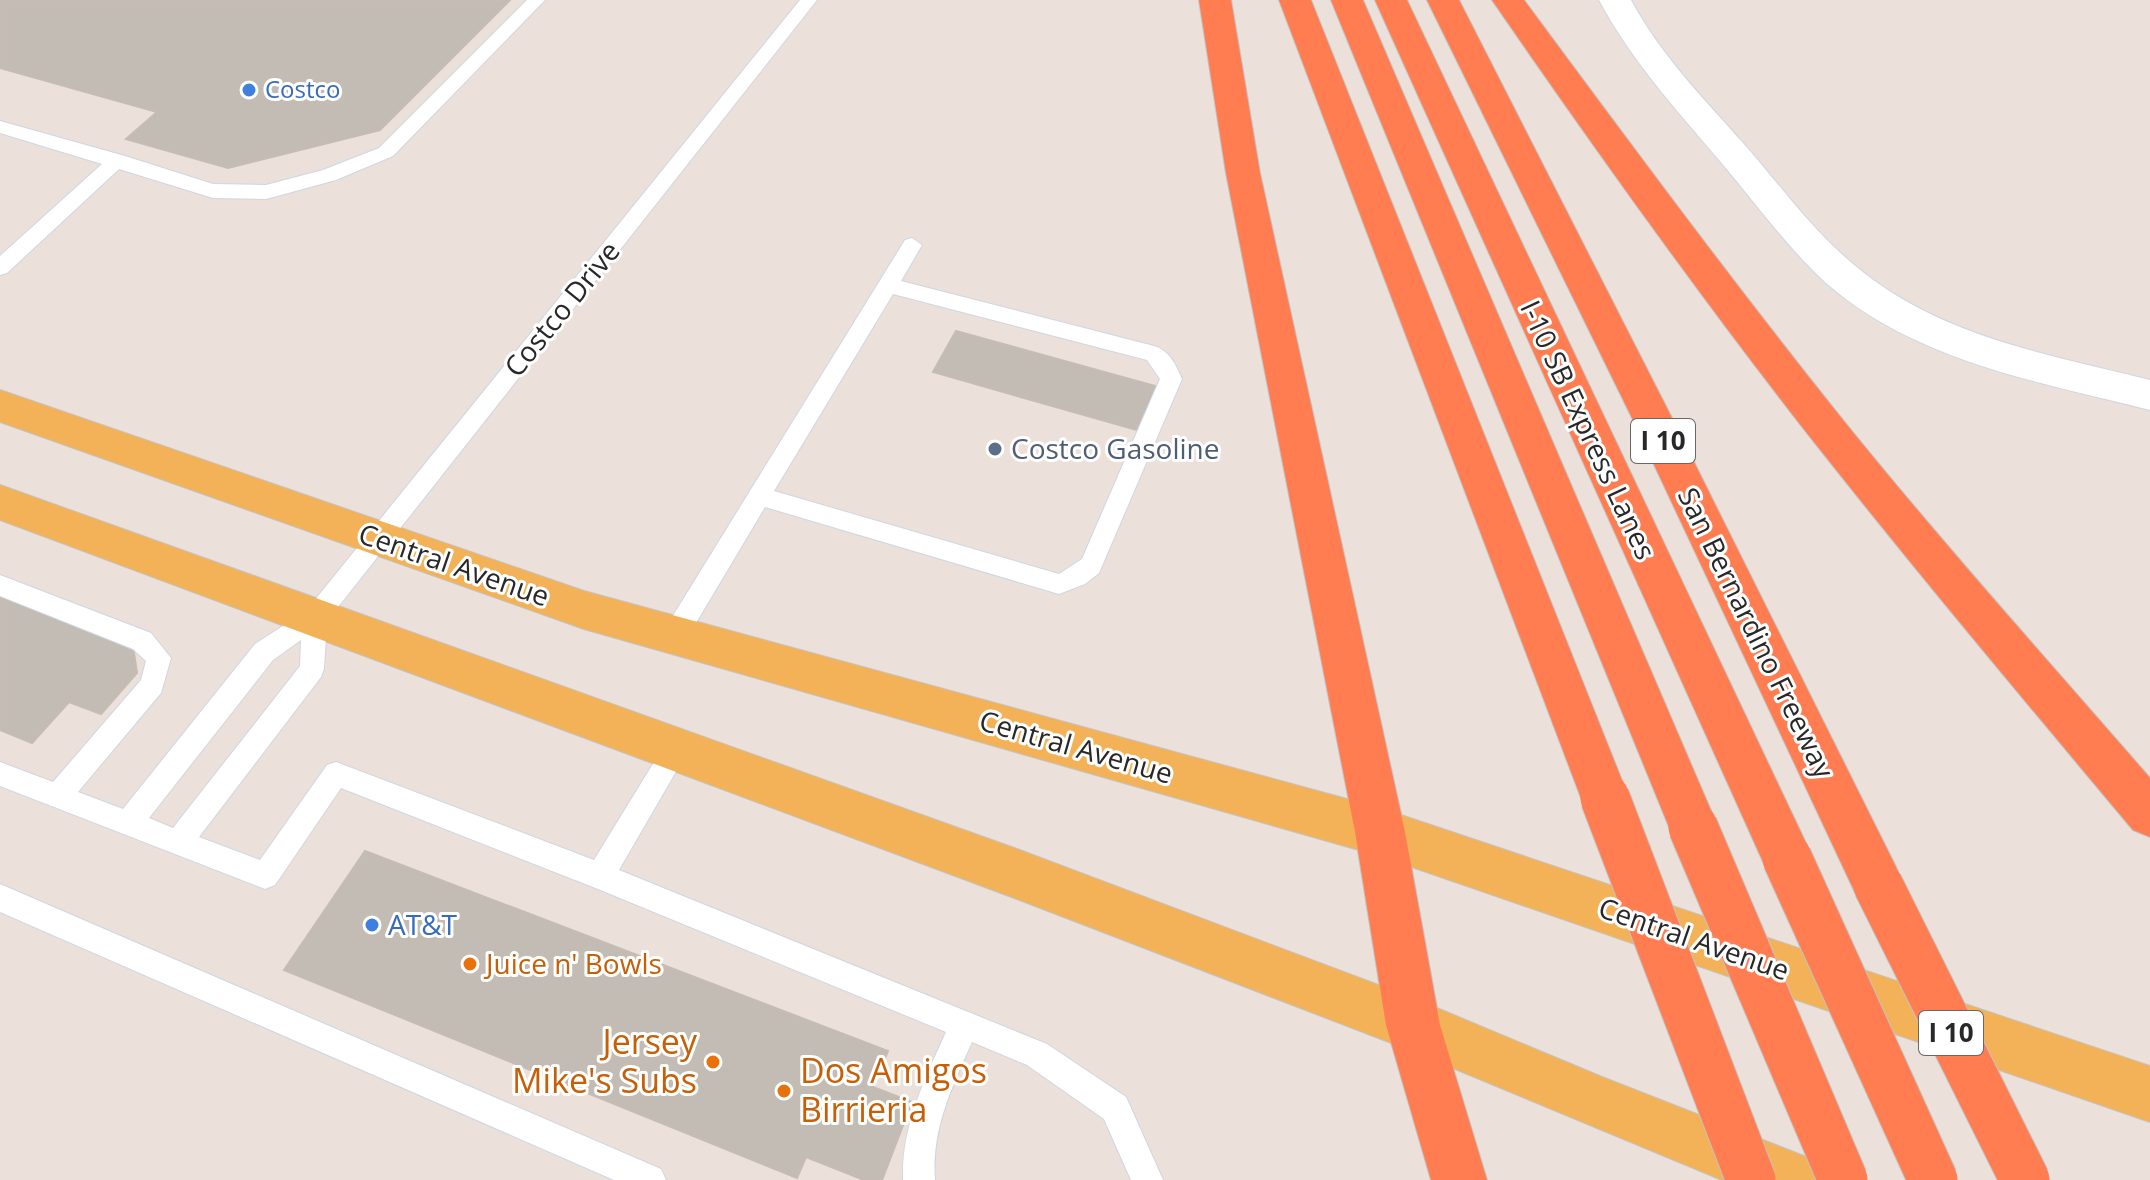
<svg xmlns="http://www.w3.org/2000/svg" width="2150" height="1180" viewBox="0 0 2150 1180" font-family="'Open Sans',sans-serif">
<style>
.building{fill:#c3bcb5;stroke:#c6bcb3;stroke-width:2}
.lines{fill:none;stroke-linecap:round;stroke-linejoin:round}
.service-casing{stroke:#cfd6e2;stroke-width:2}
.minor-casing{stroke:#cfd6e2;stroke-width:2}
.primary-casing{stroke:#c3c3c3;stroke-width:2}
.motorway-casing{stroke:#c3c3c3;stroke-width:2}
.service{fill:#fff;fill-rule:evenodd}
.minor{fill:#fff;fill-rule:evenodd}
.primary{fill:#f3b257;fill-rule:evenodd}
.motorway{fill:#ff7d51;fill-rule:evenodd}
.motorway-bridge-casing{stroke:#c3c3c3;stroke-width:51;stroke-linecap:butt}
.motorway-bridge{stroke:#ff7d51;stroke-width:49}
.shop-dot{fill:#3f7fe0;stroke:#fff;stroke-width:3}
.service-dot{fill:#5c6f8a;stroke:#fff;stroke-width:3}
.food-dot{fill:#e8710a;stroke:#fff;stroke-width:3}
.labels{text-anchor:middle;stroke-width:6;stroke-linejoin:round;paint-order:stroke}
.far-shop-label{font-size:24px;fill:#366cbe;stroke:#fff;text-anchor:start}
.shield{fill:#fff;stroke:#686868;stroke-width:2}
.shield-label{font-size:26px;font-weight:bold;fill:#282828}
.street-label{font-size:28px;fill:#282828;stroke:#fff}
.service-label{font-size:28px;fill:#4e5e75;stroke:#fff;text-anchor:start}
.shop-label{font-size:28px;fill:#366cbe;stroke:#fff;text-anchor:start}
.food-label{font-size:28px;fill:#c56008;stroke:#fff;text-anchor:start}
.near-food-label{font-size:34px;fill:#c56008;stroke:#fff;text-anchor:end}
</style>
<rect width="100%" height="100%" fill="#ebe0da"/>
<path class="building" d="M0 0H510L380 130 228 168 126 139 157 112 0 68Z
M956 331 1162 388 1144 432 933 372Z
M0 597 133 646 137 673 101 714 69 702 32 743 0 730Z
M365 851 888 1051 873 1087 912 1102 882 1180H864L806 1157 797 1178 284 970Z"/>
<g class="lines">
<g class="service-casing">
<path id="service" d="M527 0H545L393 156 336 180 266 199 213 198 119 169 7 273 0 275V256L102 164 0 133V121L125 156 213 184 266 185 323 170 379 148Z
M800 0H817L327 621 324 669 321 677 199 837 260 860 327 765 336 762 594 860 667 741 676 737 685 741 689 749 619 870 1047 1044 1126 1097 1163 1180H1131L1104 1119 1027 1065 972 1042C952 1087 931 1130 935 1180H903C901 1127 925 1079 946 1032L598 889 341 788 275 885 265 889 0 786V762L53 782 141 680 146 661 133 649 0 596V575L151 633 171 658 161 693 78 792 123 809 255 644 306 611ZM301 640 300 666 173 828 149 818 273 660Z
M912 238 922 245 901 281 1154 346C1170 351 1176 365 1182 379L1099 573 1085 584 1059 594 765 507 684 643 675 646 666 643 663 635 666 627 905 240ZM893 294 1147 360 1160 379 1082 559 1059 574 774 491Z
M0 884 661 1169 666 1180H614L0 912Z"/>
</g>
<g class="minor-casing">
<path id="minor" d="M1599 0H1631C1660 54 1702 97 1743 143 1779 184 1811 229 1853 264 1937 336 2046 354 2150 380V410C2039 382 1915 361 1826 283 1786 246 1754 201 1719 160 1675 108 1631 60 1599 0Z"/>
</g>
<g class="primary-casing">
<path id="primary" d="M0 390 584 591 1380 808 2150 1066V1122L1380 856 584 629 0 422Z
M0 485 1017 849 1413 998 1602 1077 1814 1160 1822 1180H1722L1407 1049 1017 899 0 520Z"/>
</g>
<g class="motorway-casing">
<path id="motorway" d="M1199 0H1231L1260 173 1405 832 1440 1025 1487 1180H1431L1386 1025 1355 832 1226 173Z
M1279 0H1311L1629 798 1622 814 1605 821 1588 814 1581 798Z
M1331 0H1363L1718 827 1710 844 1693 851 1676 844Z
M1375 0H1407L1805 841 1812 858 1805 875 1787 882 1769 875Z
M1427 0H1459L1674 422 1896 867 1903 885 1896 903 1878 910 1860 903 1634 422Z
M1492 0H1524C1626 138 1728 276 1835 410 1936 536 2044 656 2150 778V837L2133 830C2024 700 1915 570 1810 437 1699 295 1594 148 1492 0Z"/>
</g>
<use href="#service" class="service"/>
<use href="#minor" class="minor"/>
<use href="#primary" class="primary"/>
<use href="#motorway" class="motorway"/>
<g class="motorway-bridge-casing">
<path id="motorway-bridge" d="M1605 798 1751 1180
M1693 827 1843 1180
M1787 858 1933 1180
M1878 885 2025 1180"/>
</g>
<use href="#motorway-bridge" class="motorway-bridge"/>
</g>
<g class="shop-dot">
<circle cx="249" cy="90" r="8"/>
<circle cx="372" cy="925" r="8"/>
</g>
<circle class="service-dot" cx="995" cy="449" r="8"/>
<g class="food-dot">
<circle cx="470" cy="964" r="8"/>
<circle cx="713" cy="1062" r="8"/>
<circle cx="784" cy="1091" r="8"/>
</g>
<g class="labels">
<g class="far-shop-label">
<text x="265" y="98">Costco</text>
</g>
<g class="shield">
<rect x="1631" y="419" width="64" height="44" rx="6"/>
<rect x="1919" y="1011" width="64" height="44" rx="6"/>
</g>
<g class="shield-label">
<text x="1663" y="450">I 10</text>
<text x="1951" y="1042">I 10</text>
</g>
<g class="street-label">
<text transform="translate(562 309) rotate(-51)" y="10">Costco Drive</text>
<text transform="translate(1588 430) rotate(65)" y="10">I-10 SB Express Lanes</text>
<text transform="translate(454 565) rotate(19)" y="10">Central Avenue</text>
<text transform="translate(1756 633) rotate(64)" y="10">San Bernardino Freeway</text>
<text transform="translate(1076 747) rotate(16)" y="10">Central Avenue</text>
<text transform="translate(1694 939) rotate(19)" y="10">Central Avenue</text>
</g>
<g class="service-label">
<text x="1011" y="459">Costco Gasoline</text>
</g>
<g class="shop-label">
<text x="388" y="935">AT&amp;T</text>
</g>
<g class="food-label">
<text x="486" y="974">Juice n' Bowls</text>
</g>
<g class="near-food-label">
<text x="697" y="1054">Jersey<tspan x="697" dy="39">Mike's Subs</tspan></text>
<text x="800" y="1083" text-anchor="start">Dos Amigos<tspan x="800" dy="39">Birrieria</tspan></text>
</g>
</g>
</svg>
